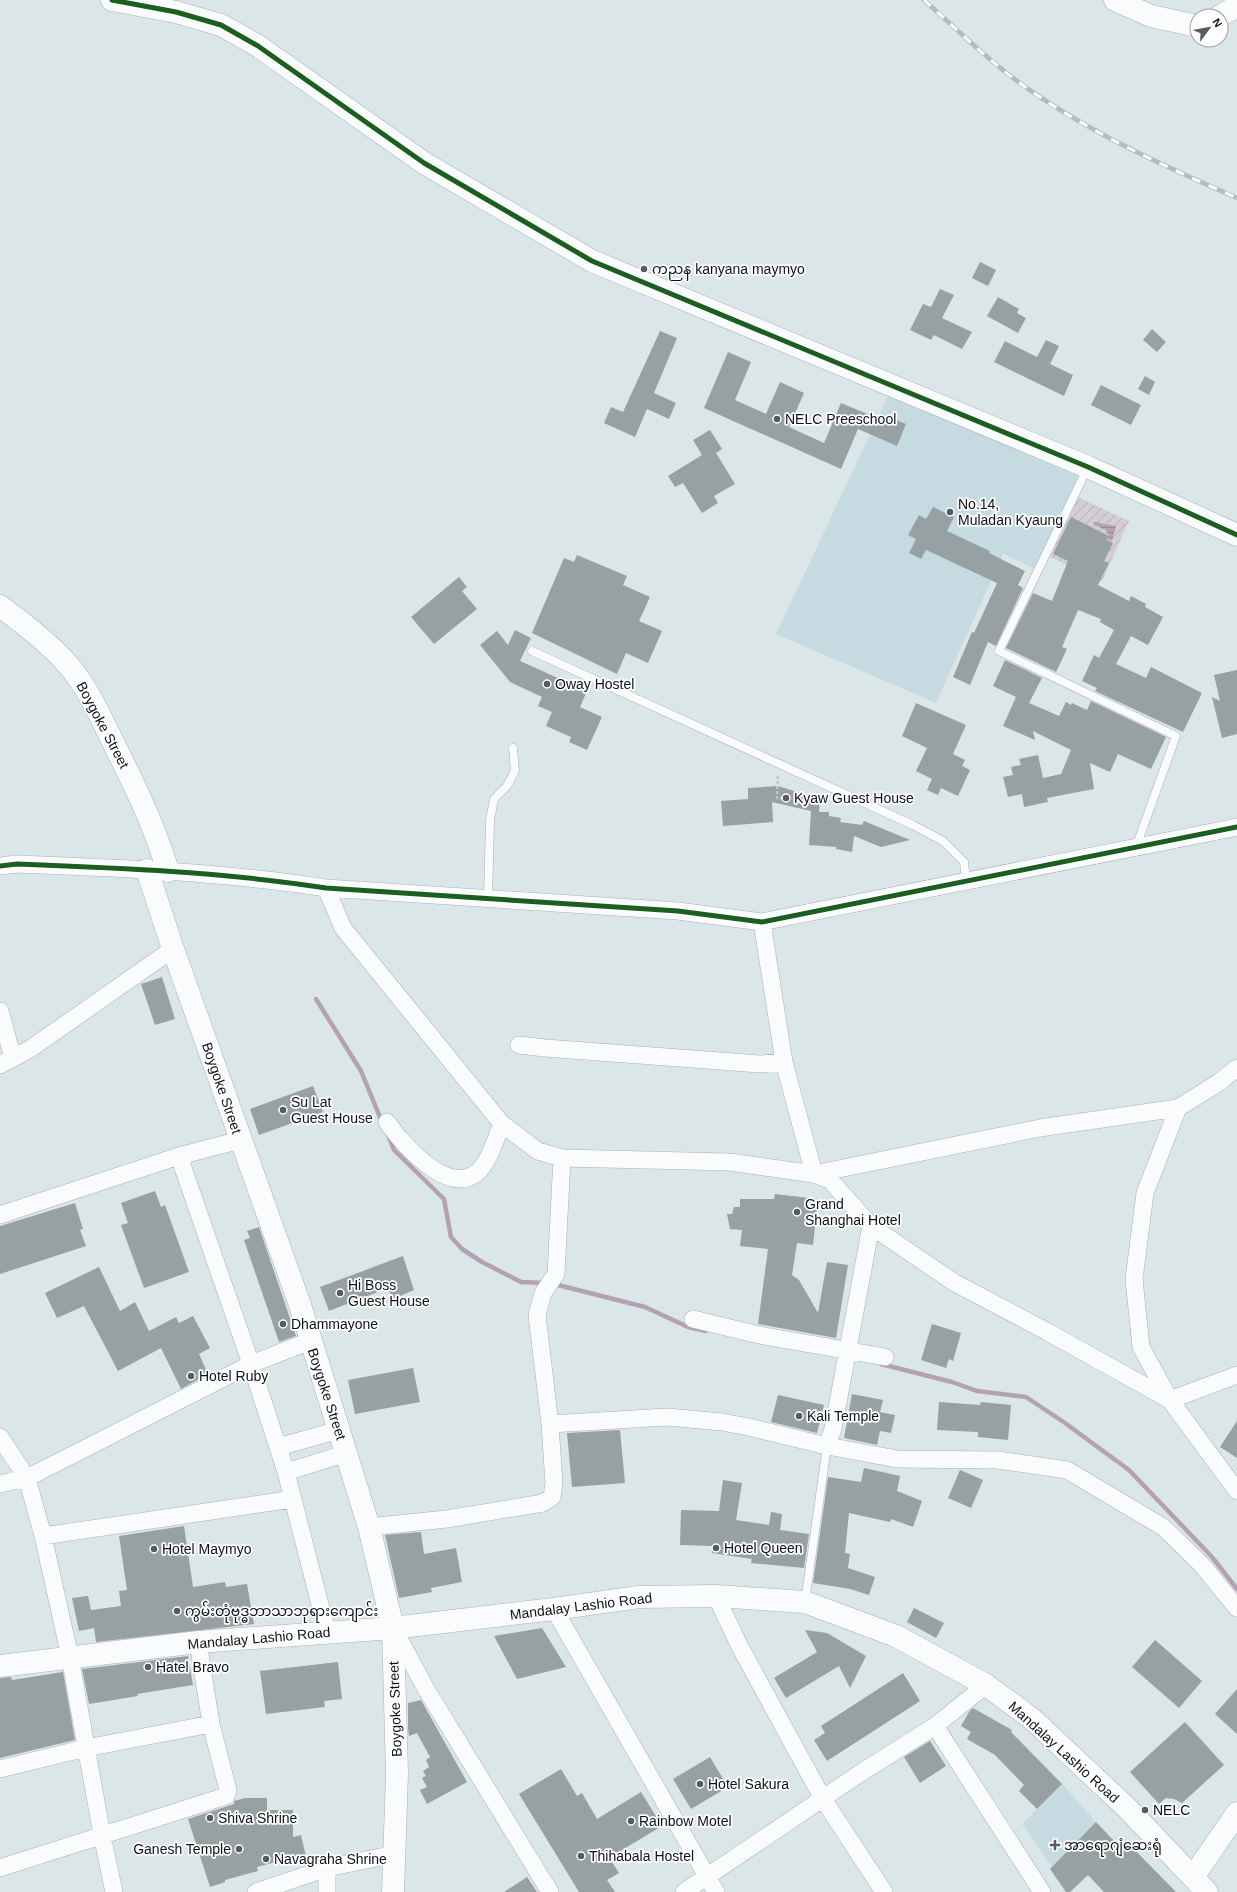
<svg xmlns="http://www.w3.org/2000/svg" width="1237" height="1892" viewBox="0 0 1237 1892" font-family="Arial,'Noto Sans Myanmar',sans-serif">
<style>
.built{fill:#c6dbe1}
.garden{fill:url(#garden-furrows)}
.water{fill:url(#water-rules)}
.lines{fill:none;stroke-linecap:round;stroke-linejoin:round}
.stream{stroke:#b5a2b1;stroke-width:4.5}
.building{fill:#97a0a3}
.lane-casing{stroke:#a9b1b4;stroke-width:9}
.street-casing{stroke:#a9b1b4;stroke-width:18}
.secondary-casing{stroke:#a9b1b4;stroke-width:23}
.highway-casing{stroke:#a9b1b4;stroke-width:23}
.path{stroke:#c2c6c7;stroke-width:2.5;stroke-dasharray:3 2;stroke-linecap:butt}
.lane{stroke:#fafbfc;stroke-width:8}
.street{stroke:#fafbfc;stroke-width:17}
.secondary{stroke:#fafbfc;stroke-width:22}
.highway{stroke:#fafbfc;stroke-width:22}
.rail-casing{stroke:#b7baba;stroke-width:4.5}
.rail{stroke:#fff;stroke-width:3;stroke-dasharray:9;stroke-linecap:butt}
.cycleway-casing{stroke:#fff;stroke-width:8}
.cycleway{stroke:#1b5e20;stroke-width:5}
.poi-dot{fill:#545c5f;stroke:#fff;stroke-width:1.5}
.labels{text-anchor:middle;stroke-width:3.5;stroke-linejoin:round;paint-order:stroke}
.poi-label{font-size:14px;fill:#0c1214;stroke:#fff;text-anchor:start}
.street-label{font-size:14px;fill:#0c1214;stroke:#fff}
</style>
<defs>
<pattern id="garden-furrows" width="10" height="10" patternUnits="userSpaceOnUse"><rect width="10" height="10" fill="#d5cdd6"/><path d="M-1 1l2-2M0 10L10 0M9 11l2-2" fill="none" stroke="#b6afb7"/></pattern>
<pattern id="water-rules" width="6" height="5" patternUnits="userSpaceOnUse"><rect width="6" height="5" fill="#b5a2b1"/><path d="M0 2.5h6" fill="none" stroke="#9a8a97"/></pattern>
</defs>
<rect width="100%" height="100%" fill="#dbe6e9"/>
<path class="built" d="M891 390 1086 470 1037 570 1003 554 936 703 776 634Z
M1062 1784 1096 1822 1052 1867 1022 1824Z"/>
<path class="garden" d="M1078 497 1129 521 1102 581 1050 557Z"/>
<path class="water" d="M1094 522 1116 526 1112 541 1108 538 1109 536 1106 530 1094 525Z"/>
<g class="lines">
<path class="stream" d="M316 999 361 1071 382 1122
M388 1135 394 1150 444 1199 451 1237 462 1249 482 1262 521 1282 544 1283
M554 1284 645 1307 688 1327 706 1331
M881 1364 952 1382 977 1391 1026 1397 1065 1423 1129 1470 1212 1557 1237 1589"/>
</g>
<path class="building" d="M980 262 996 270 988 286 972 278Z
M940 289 954 295 942 318 972 332 962 349 934 335 931 340 910 330 923 304 931 307Z
M998 297 1019 309 1017 313 1026 318 1018 333 987 316Z
M1152 329 1166 342 1157 352 1143 340Z
M660 331 677 338 654 393 676 403 669 419 647 409 635 437 604 423 611 407 623 412Z
M1046 340 1059 346 1050 364 1073 375 1064 396 994 362 1005 341 1037 357Z
M728 352 751 362 735 400 766 414 780 382 804 393 789 427 824 443 841 403 882 420 884 415 906 424 897 446 858 429 841 469 704 408Z
M1145 376 1155 382 1149 395 1138 389Z
M1101 385 1141 405 1131 425 1091 405Z
M710 430 722 449 716 453 735 484 714 496 718 503 702 513 683 483 675 487 668 476 702 455 693 440Z
M933 507 954 517 947 531 990 551 989 553 1025 571 1018 585 1023 588 996 646 988 642 970 685 953 677 972 632 974 633 997 583 926 550 921 559 909 553 916 539 908 535 919 515 926 519Z
M1071 517 1109 536 1107 540 1113 543 1104 561 1109 563 1098 585 1129 601 1131 596 1146 604 1145 607 1163 617 1148 645 1131 636 1116 664 1146 678 1151 667 1202 693 1183 732 1095 691 1097 688 1082 681 1094 655 1099 658 1114 630 1100 622 1101 619 1078 610 1062 647 1067 649 1056 672 1006 648 1033 593 1052 601 1068 561 1053 554Z
M577 555 627 576 623 585 650 597 639 621 662 631 648 663 626 653 617 674 532 633 564 558 574 562Z
M459 577 467 587 462 591 477 609 434 644 411 617Z
M515 630 531 638 520 661 587 691 580 707 602 717 587 750 569 742 571 737 546 726 552 712 538 706 542 697 510 682 480 645 497 631 508 645Z
M1005 660 1042 678 1029 703 1059 716 1066 702 1071 705 1072 703 1087 710 1091 701 1166 737 1151 769 1118 754 1110 772 1090 763 1094 789 1047 798 1048 802 1024 807 1022 794 1008 797 1003 777 1013 775 1011 767 1021 765 1019 759 1038 755 1043 778 1061 774 1071 750 1033 731 1035 740 1003 726 1016 697 993 686Z
M1237 670V734L1222 738 1212 697 1220 701 1214 675Z
M916 703 966 725 953 754 965 760 962 766 970 770 958 796 941 788 938 795 927 790 932 779 916 771 927 748 902 736Z
M778 786 820 799 819 812H829V816L841 818 840 822 862 825 864 821 910 840 881 847 854 836 852 852 836 849V847L809 845 811 811 772 802 773 822 723 826 721 801 748 799V788Z
M162 977 175 1019 155 1025 141 984Z
M313 1086 323 1112 259 1135 250 1109Z
M155 1191 161 1207 165 1205 189 1272 144 1288 121 1225 128 1223 121 1203Z
M775 1194 818 1199 813 1245 797 1243 792 1275 799 1280 818 1313 827 1262 848 1265 836 1338 758 1324 768 1249 740 1246 742 1230 730 1229 727 1214H732L734 1207H740V1199H774Z
M75 1203 83 1229 80 1230 86 1246 0 1274V1226Z
M259 1227 296 1336 279 1342 244 1240 250 1238 247 1231Z
M403 1256 414 1290 393 1299 388 1288 329 1311 320 1287Z
M99 1267 120 1311 135 1302 149 1331 176 1317 179 1323 193 1316 210 1348 199 1354 208 1374 181 1389 161 1348 118 1371 84 1306 57 1318 45 1293Z
M932 1324 961 1333 953 1361 949 1359 946 1368 921 1360Z
M413 1368 420 1402 355 1414 348 1380Z
M852 1394 883 1400 880 1412 895 1415 891 1433 880 1431 877 1445 844 1438Z
M778 1395 824 1405 817 1433 771 1422Z
M939 1402 980 1405 981 1402 1011 1405 1008 1440 978 1437V1432L937 1430Z
M1237 1421V1458L1220 1447Z
M620 1430 625 1483 572 1487 567 1433Z
M864 1468 900 1476 897 1491 922 1501 913 1527 891 1519 890 1522 849 1513 845 1553 850 1554 848 1568 875 1577 869 1595 850 1589 813 1583 828 1477 861 1482Z
M960 1470 983 1480 971 1508 948 1498Z
M723 1480 742 1483 736 1520 769 1525 771 1512 782 1514 780 1530 809 1534 804 1568 751 1563 752 1559 712 1553 713 1546 680 1545 681 1510 719 1511Z
M184 1526 193 1587 225 1582 226 1587 247 1584 254 1624 96 1642 94 1628 79 1631 72 1598 88 1596 91 1610 121 1606 119 1591 127 1590 119 1536Z
M421 1532 424 1554 456 1548 462 1582 431 1588 432 1592 399 1598 385 1535Z
M914 1608 944 1623 936 1638 907 1622Z
M542 1628 566 1667 517 1679 494 1636Z
M805 1630 827 1633 866 1656 850 1688 839 1666 786 1698 774 1678 817 1652Z
M1155 1640 1202 1681 1179 1708 1132 1667Z
M188 1656 193 1685 137 1694 138 1696 89 1704 82 1669Z
M338 1662 342 1699 324 1701 325 1707 266 1714 260 1671Z
M63 1672 75 1740 0 1758V1678L11 1677 12 1680Z
M903 1673 920 1701 827 1761 814 1740 825 1733 821 1726Z
M1237 1689V1734L1215 1714Z
M421 1700 467 1782 427 1804 420 1790 427 1787 422 1778 426 1776 423 1771 429 1767 426 1760 430 1757 417 1733 409 1736 408 1728V1703Z
M973 1708 1012 1730 1011 1732 1062 1784 1037 1809 1019 1791 1024 1785 995 1755 967 1739 971 1732 961 1726 969 1712Z
M1185 1722 1224 1765 1182 1803 1174 1799 1166 1798 1159 1804 1130 1772Z
M930 1741 946 1766 920 1783 904 1757Z
M710 1757 728 1787 691 1809 673 1779Z
M561 1769 577 1796 582 1793 597 1819 641 1792 662 1826 617 1853 620 1858 612 1862 619 1873 607 1880 615 1892H579L519 1794Z
M245 1798H267V1810H293V1837L301 1835 306 1857 284 1862 283 1860 257 1867 258 1871 225 1880V1882L210 1887 188 1819 234 1804V1801Z
M1096 1822 1119 1846 1125 1840 1176 1892H1104L1088 1875 1070 1892H1066L1050 1869Z
M527 1877 537 1892H504Z"/>
<g class="lines">
<g class="lane-casing">
<path id="lane" d="M1088 467 999 651 1176 736 1136 847
M532 651 913 825 943 841 964 862 966 880
M488 899 490 820 494 799 507 786 515 771 513 748
M805 1602 827 1446"/>
</g>
<g class="street-casing">
<path id="street" d="M0 866 17 864C120 868 223 872 326 888L678 911 762 922 1237 827
M326 888 343 928 502 1124 538 1151 562 1158 729 1162 814 1174 1040 1128 1178 1108 1218 1083 1237 1068
M762 922 784 1062 814 1174 830 1180 871 1226 955 1283 1046 1331 1170 1400 1237 1375
M0 1011 13 1058
M519 1045 545 1048 760 1064 784 1062
M0 1065 30 1049 173 949
M1178 1108 1145 1193 1134 1279 1141 1347 1170 1400 1237 1491
M387 1122C403 1145 455 1205 483 1166 492 1154 496 1137 502 1124
M179 1156 251 1364 286 1472 327 1632
M0 1215 179 1156 240 1140
M693 1319 759 1335 885 1357
M550 1424 667 1417 722 1422 749 1427 827 1446 897 1459 998 1460 1067 1470 1163 1527 1201 1564 1237 1608
M0 1437 27 1478 43 1536 70 1657 102 1835 114 1892
M827 1446 833 1429 871 1226
M278 1447 339 1430
M286 1472 347 1453
M0 1484 27 1478 251 1364 310 1341
M369 1527 447 1519 543 1503 552 1497 554 1483 550 1424 537 1315 543 1293 556 1274 562 1158
M43 1536 293 1499
M716 1596 739 1645 823 1799 884 1892
M554 1609 716 1892
M394 1629 426 1689 550 1892
M935 1726 1042 1892
M0 1769 86 1748 211 1724
M0 1868 226 1796 228 1790 211 1724 198 1642
M327 1868V1892
M256 1892 327 1868 395 1854
M684 1892 859 1774 935 1726 986 1685"/>
</g>
<g class="secondary-casing">
<path id="secondary" d="M112 0 176 12 221 25 258 46 424 163 592 261 1088 467 1237 535
M1115 0 1151 16 1197 26
M1220 16 1237 6
M0 606C24 624 49 643 69 666 87 687 98 712 110 736 132 780 154 824 168 871
M147 870 173 949 300 1305 369 1527 393 1628 397 1774 393 1892
M1193 1877 1237 1813"/>
</g>
<g class="highway-casing">
<path id="highway" d="M0 1666 198 1642 393 1628 554 1609 639 1597 716 1596 805 1602 896 1636 986 1685 1031 1718 1127 1808 1207 1892"/>
</g>
<path class="path" d="M778 776 777 798H782"/>
<use href="#lane" class="lane"/>
<use href="#street" class="street"/>
<use href="#secondary" class="secondary"/>
<use href="#highway" class="highway"/>
<g class="rail-casing">
<path id="rail" d="M924 0C961 33 998 70 1040 97 1101 138 1169 168 1237 198"/>
</g>
<use href="#rail" class="rail"/>
<g class="cycleway-casing">
<path id="cycleway" d="M112 0 176 12 221 25 258 46 424 163 592 261 1088 467 1237 535
M0 866 17 864C120 868 223 872 326 888L678 911 762 922 1237 827"/>
</g>
<use href="#cycleway" class="cycleway"/>
</g>
<g class="poi-dot">
<circle cx="644" cy="269" r="4"/>
<circle cx="777" cy="419" r="4"/>
<circle cx="950" cy="512" r="4"/>
<circle cx="547" cy="684" r="4"/>
<circle cx="786" cy="798" r="4"/>
<circle cx="283" cy="1110" r="4"/>
<circle cx="797" cy="1212" r="4"/>
<circle cx="340" cy="1293" r="4"/>
<circle cx="283" cy="1324" r="4"/>
<circle cx="191" cy="1376" r="4"/>
<circle cx="799" cy="1416" r="4"/>
<circle cx="716" cy="1548" r="4"/>
<circle cx="154" cy="1549" r="4"/>
<circle cx="177" cy="1611" r="4"/>
<circle cx="148" cy="1667" r="4"/>
<circle cx="700" cy="1784" r="4"/>
<circle cx="1145" cy="1810" r="4"/>
<circle cx="210" cy="1818" r="4"/>
<circle cx="631" cy="1821" r="4"/>
<path d="M1053 1839h4v4h4v4h-4v4h-4v-4h-4v-4h4z"/>
<circle cx="239" cy="1849" r="4"/>
<circle cx="581" cy="1856" r="4"/>
<circle cx="266" cy="1859" r="4"/>
</g>
<g class="labels">
<g class="poi-label">
<text x="652" y="274">ကညန kanyana maymyo</text>
<text x="785" y="424">NELC Preeschool</text>
<text x="958" y="509">No.14,<tspan x="958" dy="16">Muladan Kyaung</tspan></text>
<text x="555" y="689">Oway Hostel</text>
<text x="794" y="803">Kyaw Guest House</text>
<text x="291" y="1107">Su Lat<tspan x="291" dy="16">Guest House</tspan></text>
<text x="805" y="1209">Grand<tspan x="805" dy="16">Shanghai Hotel</tspan></text>
<text x="348" y="1290">Hi Boss<tspan x="348" dy="16">Guest House</tspan></text>
<text x="291" y="1329">Dhammayone</text>
<text x="199" y="1381">Hotel Ruby</text>
<text x="807" y="1421">Kali Temple</text>
<text x="724" y="1553">Hotel Queen</text>
<text x="162" y="1554">Hotel Maymyo</text>
<text x="185" y="1616">ကွမ်းတုံဗုဒ္ဓဘာသာဘုရားကျောင်း</text>
<text x="156" y="1672">Hatel Bravo</text>
<text x="708" y="1789">Hotel Sakura</text>
<text x="1153" y="1815">NELC</text>
<text x="218" y="1823">Shiva Shrine</text>
<text x="639" y="1826">Rainbow Motel</text>
<text x="1064" y="1850">အာရောဂျံဆေးရုံ</text>
<text x="231" y="1854" text-anchor="end">Ganesh Temple</text>
<text x="589" y="1861">Thihabala Hostel</text>
<text x="274" y="1864">Navagraha Shrine</text>
</g>
<g class="street-label">
<text transform="translate(103 725) rotate(62)" y="5">Boygoke Street</text>
<text transform="translate(222 1088) rotate(71)" y="5">Boygoke Street</text>
<text transform="translate(327 1394) rotate(72)" y="5">Boygoke Street</text>
<text transform="translate(581 1606) rotate(-7)" y="5">Mandalay Lashio Road</text>
<text transform="translate(259 1638) rotate(-5)" y="5">Mandalay Lashio Road</text>
<text transform="translate(395 1709) rotate(-92)" y="5">Boygoke Street</text>
<text transform="translate(1064 1752) rotate(42)" y="5">Mandalay Lashio Road</text>
</g>
</g>
<g transform="translate(1209 28) rotate(58)"><circle r="19" fill="#ffffff" stroke="#9ea0a1"/>
<path d="M0-3L7 15L0 10L-7 15Z" fill="#545c5f"/>
<text y="-6" font-size="11" font-weight="bold" text-anchor="middle" fill="#0c1214">N</text>
</g>
</svg>
